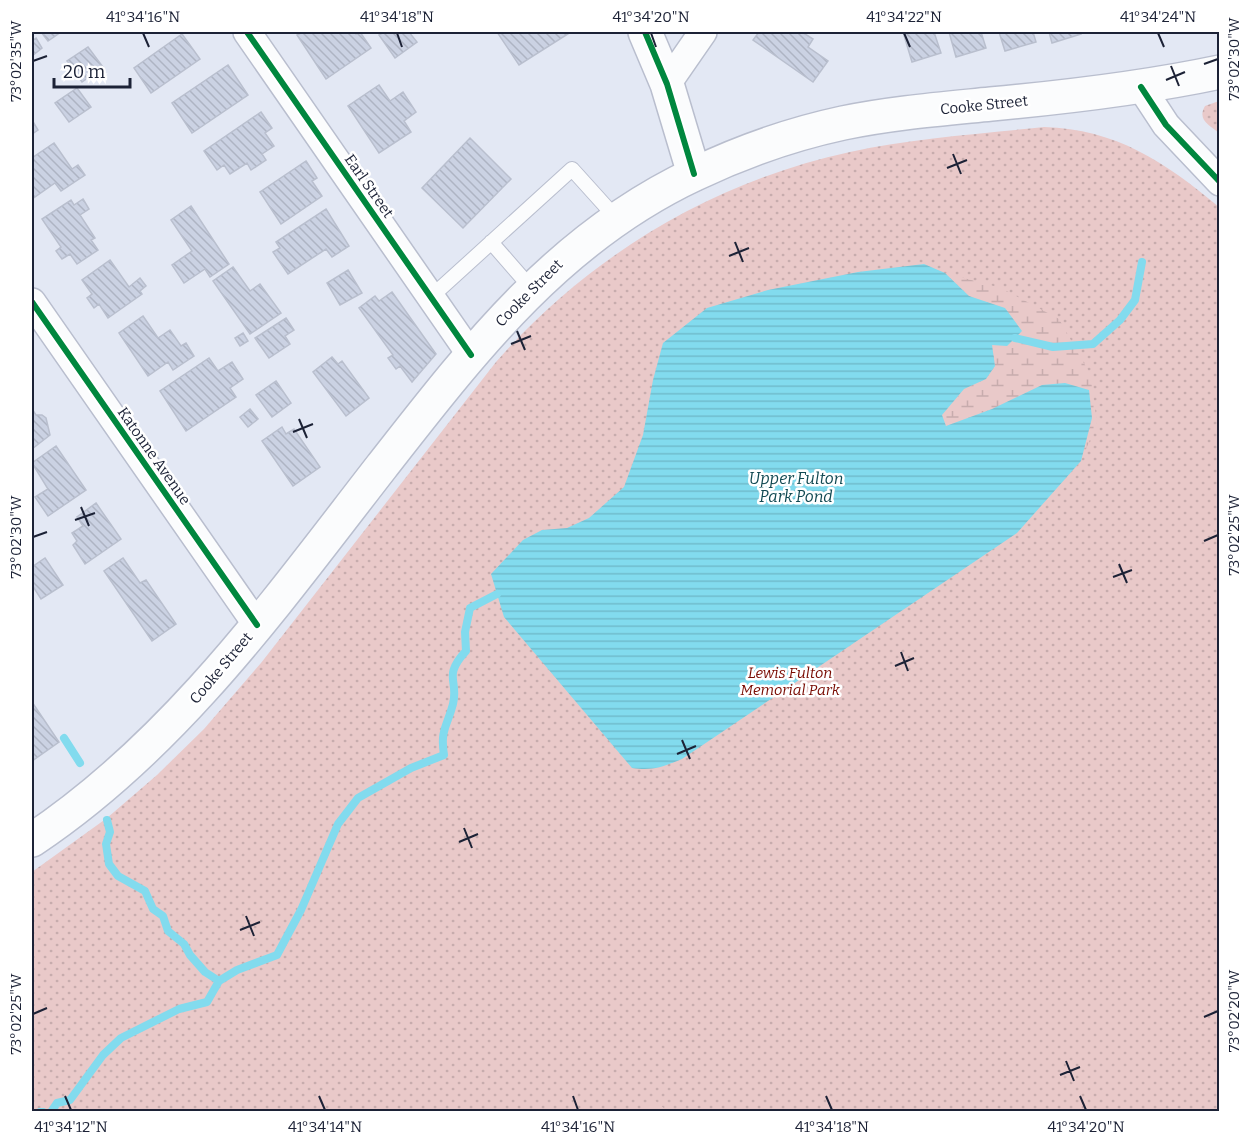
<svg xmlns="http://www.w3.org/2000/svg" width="1251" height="1143" viewBox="0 0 1251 1143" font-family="Bitter,serif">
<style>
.green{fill:url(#green-dots)}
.wetland{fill:url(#wetland-marsh)}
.pitch{fill:#e9c9c9}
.water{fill:url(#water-rules)}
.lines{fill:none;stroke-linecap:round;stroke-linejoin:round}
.stream{stroke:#82dbee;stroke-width:8}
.building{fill:url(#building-back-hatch);stroke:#b9bfce;stroke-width:1.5}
.service-casing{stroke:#b9bece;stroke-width:16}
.minor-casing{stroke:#b9bece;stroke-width:30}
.tertiary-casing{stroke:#b9bece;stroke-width:36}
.secondary-casing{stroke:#b9bece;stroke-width:36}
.service{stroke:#fbfcfd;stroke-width:14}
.minor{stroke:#fbfcfd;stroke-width:27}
.tertiary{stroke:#fbfcfd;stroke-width:33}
.secondary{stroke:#fbfcfd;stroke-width:33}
.cycleway-casing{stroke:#fff;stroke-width:10}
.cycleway{stroke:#00873e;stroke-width:6}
.ticks{fill:none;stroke:#1c2236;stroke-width:2}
.labels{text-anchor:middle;stroke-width:5;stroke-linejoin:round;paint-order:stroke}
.street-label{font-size:15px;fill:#1c2236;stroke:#fff}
.park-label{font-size:15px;font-style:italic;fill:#790b02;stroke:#fff}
.water-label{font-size:16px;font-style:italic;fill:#114952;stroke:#fff}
.neatline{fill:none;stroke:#1c2236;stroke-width:2}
.ticks-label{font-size:15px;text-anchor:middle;fill:#1c2236}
</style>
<defs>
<pattern id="green-dots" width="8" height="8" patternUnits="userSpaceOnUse" patternTransform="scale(1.5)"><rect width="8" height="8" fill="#e9c9c9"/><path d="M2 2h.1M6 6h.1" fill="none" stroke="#c7acad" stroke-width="1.8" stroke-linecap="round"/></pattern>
<pattern id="wetland-marsh" width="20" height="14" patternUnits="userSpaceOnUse" patternTransform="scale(1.5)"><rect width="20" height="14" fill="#e9c9c9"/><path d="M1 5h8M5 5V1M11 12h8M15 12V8" fill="none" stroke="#c7acad"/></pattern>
<pattern id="water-rules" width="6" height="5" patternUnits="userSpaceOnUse" patternTransform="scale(1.5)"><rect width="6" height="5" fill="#82dbee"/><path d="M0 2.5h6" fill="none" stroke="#70bccd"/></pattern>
<pattern id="building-back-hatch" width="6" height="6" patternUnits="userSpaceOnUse" patternTransform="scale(1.5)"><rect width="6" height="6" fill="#cbd2e3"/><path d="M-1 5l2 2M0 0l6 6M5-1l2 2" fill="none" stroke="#aeb4c3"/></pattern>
</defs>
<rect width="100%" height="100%" fill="#e3e8f4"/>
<path class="green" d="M1219 101H1220L1219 133C1209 125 1197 120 1205 106Z
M1044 127C1116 129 1165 162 1219 207V1111L32 1112V872L107 818 157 775 204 729 261 663 496 362C589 256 712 182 850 152 913 138 979 134 1044 127Z"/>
<path class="wetland" d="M945 273 1001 288 1059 319 1090 374 1097 423 1081 461 1092 418 992 409 946 426 942 415 964 389 986 379 995 366 992 345 1004 308 969 296Z"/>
<path class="pitch" d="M652 1098 667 1111H639Z"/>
<path class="water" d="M924 264 945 273 969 296 1005 308 1022 331 1007 346 992 345 995 366 986 379 964 389 942 415 946 426 992 409 1042 385 1065 383 1089 390 1092 418 1081 461 1017 533 682 759C662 767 653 771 632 768L504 617 491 574 523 540 542 530 567 528 589 518 624 487 643 435 653 380 663 343 707 308 768 290 858 272Z"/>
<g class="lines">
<path class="stream" d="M1015 338 1053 347 1093 344 1120 320 1135 300 1142 262
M64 738 80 763
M107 820 110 832 106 844 109 864 118 876 145 891 153 909 163 916 168 931 184 944 190 955 205 972 219 981
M40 1112H43
M51 1112 57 1103 70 1100 103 1055 121 1038 179 1009 207 1002 219 981 237 970 277 955 301 910 338 824 358 798 411 768 444 755C440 730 447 727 453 704 459 680 442 677 466 651L465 632 470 608 497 594"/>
</g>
<path class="building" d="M41 32H61L48 41Z
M303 32H354L356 34 360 32 371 48 326 79 297 35Z
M384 32H409L417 42 395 58 379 35Z
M497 32H571L519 65Z
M759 32H802L813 39 808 47 828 61 813 82 753 40Z
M903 32H934L941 53 912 62Z
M949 32H981L986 48 956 57Z
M999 32H1033L1036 42 1005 51Z
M1049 32H1080L1081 34 1052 43Z
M182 34 200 59 151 93 134 68Z
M36 38 42 48 32 56V41Z
M88 47 103 67 82 82 67 61Z
M228 65 248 95 192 133 172 103Z
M379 85 390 101 403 92 416 112 404 121 411 132 379 153 348 106Z
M77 88 91 107 69 122 55 103Z
M261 112 272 128 265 133 274 146 262 154 266 160 251 170 247 163 230 174 224 165 217 170 204 151Z
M32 120 38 130 32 134Z
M470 138 511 179 463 228 422 188Z
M54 143 72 169 78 165 85 175 61 191 55 183 32 199V158Z
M306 161 317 178 312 181 322 196 281 224 260 192Z
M83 199 89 209 80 215 95 238 91 240 98 250 77 264 70 254 62 259 56 251 61 247 42 219 71 200 74 205Z
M191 206 229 264 210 277 205 269 184 283 172 265 192 251 171 220Z
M326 209 349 246 332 257 326 249 288 274 273 252 280 248 276 242Z
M110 260 129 287 140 278 146 286 140 291 142 294 108 318 99 304 94 308 87 298 92 294 82 280Z
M233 267 250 291 260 284 281 313 250 334 213 281Z
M348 270 362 293 340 305 327 283Z
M392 292 436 354 412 382 400 366 396 369 388 358 393 355 359 308 375 296 379 301Z
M143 316 158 338 170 330 181 346 186 343 194 356 173 370 168 362 148 376 119 333Z
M286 318 294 330 285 336 290 344 269 358 255 338Z
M243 333 248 341 240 346 235 338Z
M332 357 338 364 342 361 369 398 346 416 313 372Z
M209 358 218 371 232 362 243 379 230 388 236 397 186 431 160 391Z
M276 381 291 403 272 417 256 395Z
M32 409 36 415H42L46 418 50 435 32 449Z
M250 409 258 419 248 427 240 417Z
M282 427 286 434 294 429 320 467 293 486 262 441Z
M56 446 86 490 48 516 35 497 48 489 32 463Z
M96 503 121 539 85 564 73 545 77 541 72 533 83 526 77 517Z
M45 558 63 585 41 599 32 585V567Z
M123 558 140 583 146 580 176 624 152 641 104 571Z
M32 702 59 742 32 761Z"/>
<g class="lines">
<g class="service-casing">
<path id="service" d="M491 242 532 289
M431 297 572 169 618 220"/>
</g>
<g class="minor-casing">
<path id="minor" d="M247 32 471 355
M667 84 703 32
M1141 87 1166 125 1220 182
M32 302 257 625"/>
</g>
<g class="tertiary-casing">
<path id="tertiary" d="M645 32 667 84 694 174"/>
</g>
<g class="secondary-casing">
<path id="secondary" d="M32 840C176 744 277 601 382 466 472 351 558 238 695 174 741 152 792 134 843 123 891 113 941 109 991 104 1068 97 1144 88 1220 72"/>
</g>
<use href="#service" class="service"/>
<use href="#minor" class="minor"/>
<use href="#tertiary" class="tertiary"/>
<use href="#secondary" class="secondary"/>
<g class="cycleway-casing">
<path id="cycleway" d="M247 32 471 355
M645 32 667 84 694 174
M1141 87 1166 125 1220 182
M32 302 257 625"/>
</g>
<use href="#cycleway" class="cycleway"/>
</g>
<path class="ticks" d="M143 33 149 47M397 33 402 47M651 33 656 47M904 33 910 47M1158 33 1164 47M33 61 47 56M1204 64 1218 59M1171 66 1179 86M1166 80 1185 72M953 154 961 174M947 168 967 160M735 242 743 262M729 256 749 248M517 331 525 350M511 344 531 336M299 419 307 438M293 432 313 424M81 507 89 526M75 520 95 513M33 537 47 532M1204 541 1218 535M1119 564 1127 583M1113 577 1132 570M901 652 908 671M895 666 914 658M682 740 690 759M677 754 696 746M464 828 472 848M459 842 478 834M246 916 254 936M240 930 260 922M33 1014 47 1008M1204 1017 1218 1011M1066 1061 1074 1081M1060 1075 1080 1067M65 1096 71 1110M319 1096 325 1110M573 1096 578 1110M826 1096 832 1110M1080 1096 1086 1110"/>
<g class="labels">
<g class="street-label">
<text transform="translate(984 105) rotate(-6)" y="5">Cooke Street</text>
<text transform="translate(369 186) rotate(55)" y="5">Earl Street</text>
<text transform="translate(529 293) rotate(-45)" y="5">Cooke Street</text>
<text transform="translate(154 456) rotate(55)" y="5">Katonne Avenue</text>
<text transform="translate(221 668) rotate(-50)" y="5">Cooke Street</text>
</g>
<g class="park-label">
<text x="790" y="678">Lewis Fulton<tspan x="790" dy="17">Memorial Park</tspan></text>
</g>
<g class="water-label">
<text x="796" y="484">Upper Fulton<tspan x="796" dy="18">Park Pond</tspan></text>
</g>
</g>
<rect width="1251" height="1143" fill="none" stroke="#ffffff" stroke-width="66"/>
<path d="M54 78v9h76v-9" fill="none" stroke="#1c2236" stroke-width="3"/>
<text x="63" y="78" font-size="18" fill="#1c2236" stroke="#ffffff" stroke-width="4.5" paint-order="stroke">20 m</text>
<rect x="33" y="33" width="1185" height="1077" class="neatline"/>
<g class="ticks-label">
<text x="143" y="22">41°34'16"N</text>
<text x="397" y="22">41°34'18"N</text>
<text x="651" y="22">41°34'20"N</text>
<text x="904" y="22">41°34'22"N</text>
<text x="1158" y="22">41°34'24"N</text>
<text transform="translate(1234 59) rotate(-90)" y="5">73°02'30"W</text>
<text transform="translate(16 61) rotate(-90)" y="5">73°02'35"W</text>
<text transform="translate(1234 535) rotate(-90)" y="5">73°02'25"W</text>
<text transform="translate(16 537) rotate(-90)" y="5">73°02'30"W</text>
<text transform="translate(1234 1011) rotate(-90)" y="5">73°02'20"W</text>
<text transform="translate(16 1014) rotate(-90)" y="5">73°02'25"W</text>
<text x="71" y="1132">41°34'12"N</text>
<text x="325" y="1132">41°34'14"N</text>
<text x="578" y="1132">41°34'16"N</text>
<text x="832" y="1132">41°34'18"N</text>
<text x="1086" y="1132">41°34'20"N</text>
</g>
</svg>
